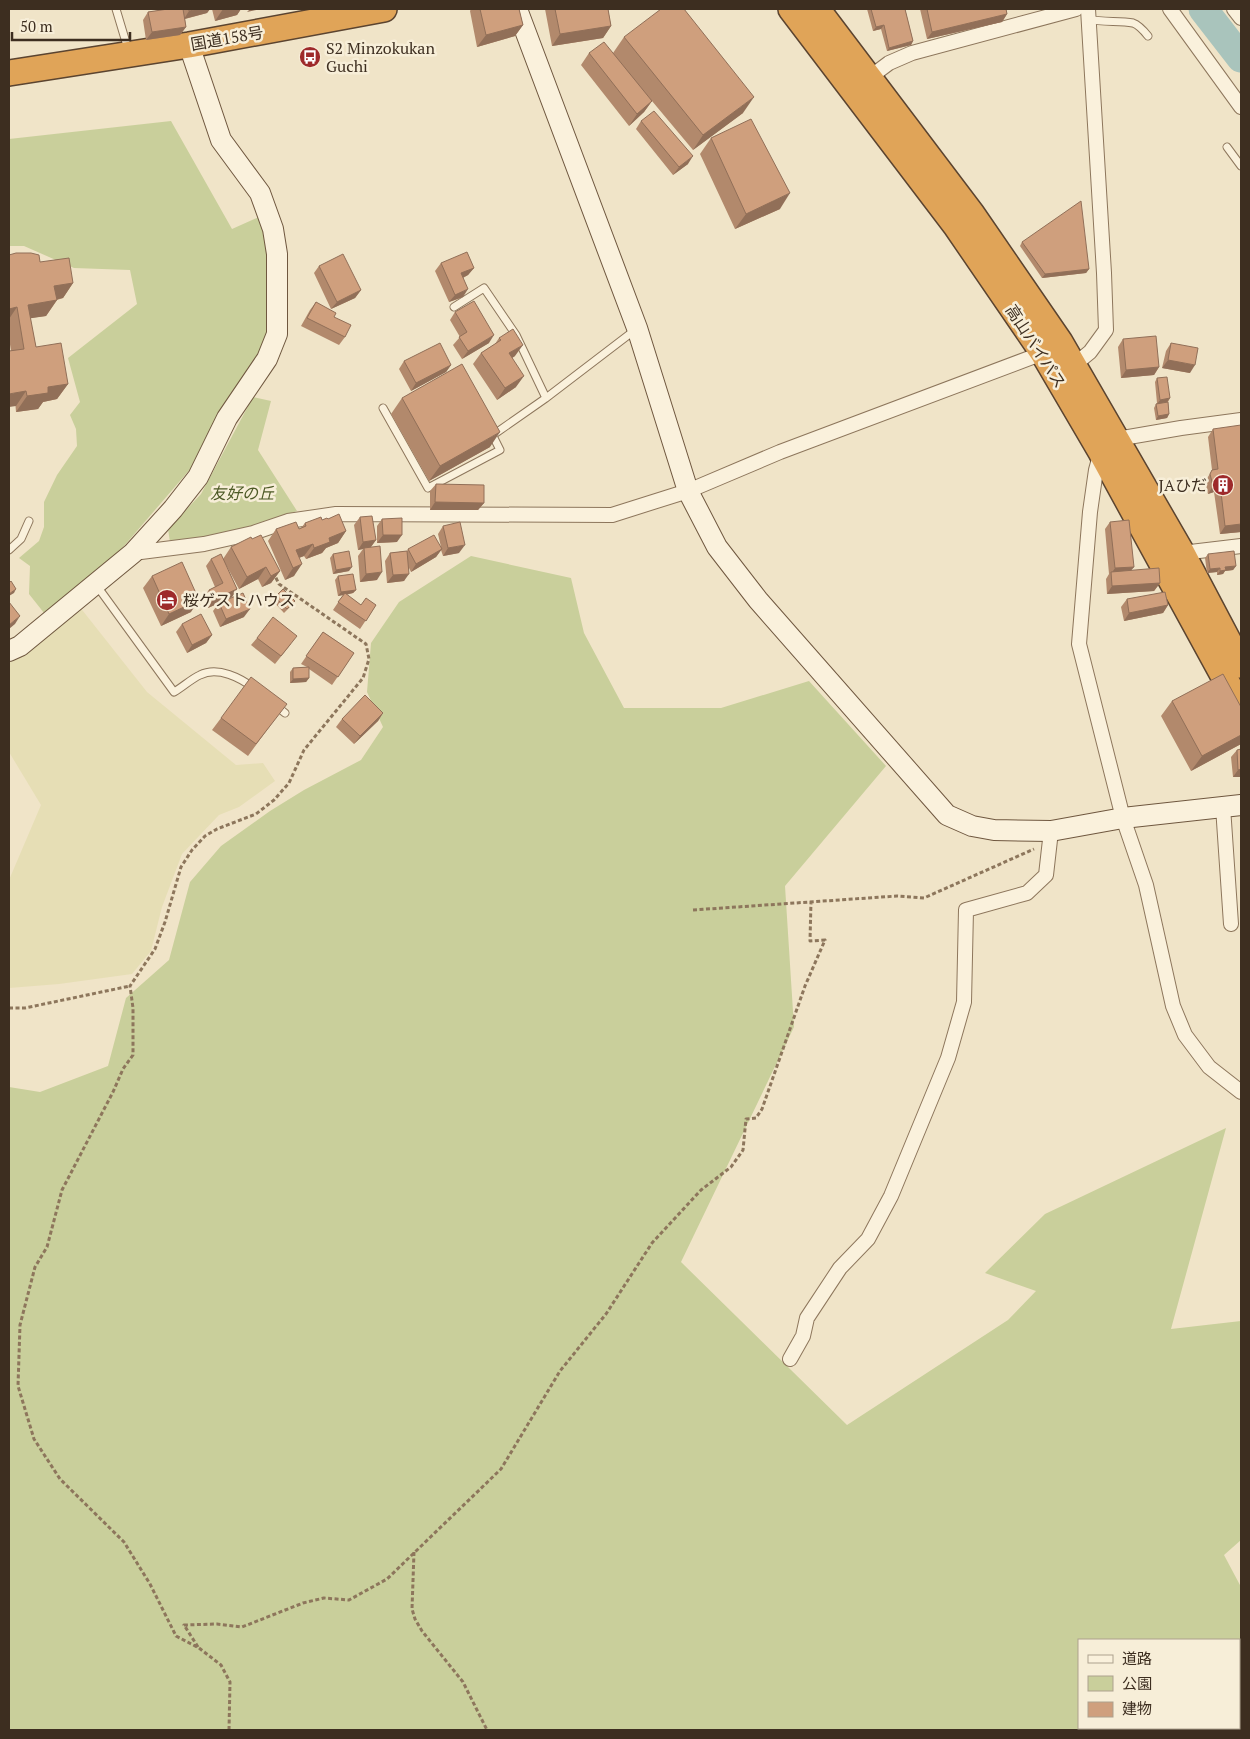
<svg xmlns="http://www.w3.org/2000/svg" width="1250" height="1739" viewBox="0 0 1250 1739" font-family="'PT Serif','Noto Sans JP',serif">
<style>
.farmland{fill:#e6deb5}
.green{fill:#c9cf9b;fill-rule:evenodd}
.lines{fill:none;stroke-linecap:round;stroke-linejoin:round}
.river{stroke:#a9c4bc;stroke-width:29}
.lane-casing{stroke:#8d765c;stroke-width:9}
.street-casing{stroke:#8d765c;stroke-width:16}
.secondary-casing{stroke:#6f573f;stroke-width:22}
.highway-casing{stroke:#5b4430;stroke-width:28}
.path{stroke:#8d765c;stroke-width:3;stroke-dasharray:4 2.5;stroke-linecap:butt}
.lane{stroke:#faf1dc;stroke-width:7}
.street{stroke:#faf1dc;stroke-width:14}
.secondary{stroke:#faf1dc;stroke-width:20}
.highway{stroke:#e0a458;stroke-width:25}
.wall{fill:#b2896c}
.shaded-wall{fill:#916f58}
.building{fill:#cf9f7d;stroke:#916f58}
.labels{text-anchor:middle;stroke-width:5;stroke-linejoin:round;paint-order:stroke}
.street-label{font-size:16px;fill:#3d2e20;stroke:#f7eed8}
.poi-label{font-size:16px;fill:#3d2e20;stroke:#f7eed8;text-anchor:start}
.park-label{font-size:16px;font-style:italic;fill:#4d5a26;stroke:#f7eed8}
</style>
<rect width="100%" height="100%" fill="#f0e4c8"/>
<path class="farmland" d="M79 606 147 692 236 765 263 763 275 781 239 807 219 815 182 854 162 907 151 951 132 974 59 984 9 988V880L41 805 9 752V663L35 646Z"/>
<path class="green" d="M171 121 232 229 259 217 270 251 268 331 262 350 192 467 124 546 48 618 29 594 30 566 19 558 39 541 44 527V502L57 475 77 446 76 429 70 415 80 402 68 358 137 304 130 270 74 268 24 246H9V139Z
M253 397 271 401 258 450 297 511 247 529 180 542H170L168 529 201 494Z
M471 556 571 578 584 633 624 708H721L809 681 886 766 785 886 794 1027 681 1262 847 1425 1008 1320 1036 1291 985 1273 1045 1214 1226 1128 1171 1329 1241 1321V1540L1224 1555 1241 1587V1730H9V1087L40 1092 108 1066 126 998 169 960 190 882 221 846 270 811 304 790 361 760 383 727 367 692 371 643 399 602ZM1079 1640H1239V1728H1079Z"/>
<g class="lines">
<path class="river" d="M1203 9 1241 58"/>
<g class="lane-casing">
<path id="lane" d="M116 9 128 49
M1088 19C1103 23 1120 20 1133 23 1139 25 1144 31 1148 36
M1227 147 1241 166
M454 307 484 288 516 335 546 398
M383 408 428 488 500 450 493 436
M493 435 546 398 635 330
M9 550 21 539 29 521
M97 586 174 692C183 687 191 679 200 675 218 666 241 678 255 689
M275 705 285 713"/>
</g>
<g class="street-casing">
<path id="street" d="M1170 9 1241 107
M1234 9 1241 18
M869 78 889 63 912 53 1076 9
M1074 365 1090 352 1106 330 1104 273 1088 9
M1241 420 1181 428 1117 439 1101 452 1096 470 1090 512 1079 644 1123 818 1146 885 1173 1006 1185 1035 1209 1067 1241 1092
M133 553 204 544 253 533 288 521 336 514 612 515 688 491 780 452 1043 353
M1182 553 1241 546
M1223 807 1231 924
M790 1359 803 1336 807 1318 840 1268 868 1239 891 1196 948 1058 964 1002 966 910 1027 893 1046 875 1051 831"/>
</g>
<g class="secondary-casing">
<path id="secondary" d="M517 9 637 328 688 491 717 547 758 600 947 815 972 826 994 830 1051 831 1123 818 1241 805
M9 651 20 646 133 553 173 509 198 477 227 418 267 359 277 334V254L273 229 260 193 221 140 189 45"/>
</g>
<g class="highway-casing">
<path id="highway" d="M791 9 956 226 1043 353 1101 452 1241 708
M817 9 972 214 1060 342 1182 553 1241 665
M9 73 189 45 384 9"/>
</g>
<path class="path" d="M693 910 897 896 924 898 1034 849
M9 1008H25L130 986
M414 1552 412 1609 415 1619 422 1631 463 1682 487 1730
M198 1647 184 1625 217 1624 242 1627 303 1603 324 1598 349 1600 387 1579 501 1469 560 1371 606 1314 652 1243 701 1190 731 1167 743 1150 746 1119 756 1118 762 1109 805 986 825 940 810 941 811 901
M229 1730 230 1682 221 1665 199 1648 176 1636 150 1584 124 1542 60 1479 34 1439 18 1386 20 1325 35 1267 47 1247 62 1190 113 1092 123 1069 133 1055V1008L130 986 155 949 165 922 181 867 192 850 205 836 217 829 256 814 274 800 289 783 304 750 363 678 369 659 366 644 279 584 274 574"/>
<use href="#lane" class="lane"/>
<use href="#street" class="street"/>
<use href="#secondary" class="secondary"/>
<use href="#highway" class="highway"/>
</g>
<path class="wall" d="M168 9H210L207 13 185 19 186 27 180 35 146 40 143 20 148 12Z
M212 9H241L237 15 215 21Z
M471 9H519L523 25 515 36 477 47 470 11Z
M545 9H608L611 26 603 38 552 46Z
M867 9H905L913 41 911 45 887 51 881 29 873 31Z
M920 9H1006L1007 14 1002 22 927 39Z
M624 37 743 113 693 150 652 101 644 112 629 126 581 65 589 53H613Z
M641 121 688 164 673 175 636 129Z
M711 138 780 209 735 229 700 154Z
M1022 242 1089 269 1086 273 1042 278 1020 246Z
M9 255 40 262 73 283 63 298 57 300 46 316 30 318 36 347 68 384 57 399 43 402 38 409 16 412 11 351 9 338Z
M441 263 474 268 468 275 463 278V297L449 302 435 271Z
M319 266 361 290 355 298 331 309 314 273Z
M316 302 334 317 345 337 339 345 301 326 310 310Z
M455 312 489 343 462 359 453 345 460 337 450 320Z
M499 338 515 356 512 358 516 387 497 400 473 364 481 353 495 344Z
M1123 339 1159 367 1154 375 1121 378 1118 347Z
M1171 343 1190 373 1162 368 1166 351Z
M404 361 451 365 446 372 411 391 399 369Z
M1157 378 1170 398 1168 402 1169 414 1167 418 1156 420 1154 408 1156 404 1157 403 1155 382Z
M402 398 490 447 429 481 391 414Z
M1213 429 1241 532 1220 534 1214 492 1208 494 1205 482 1212 470 1208 437Z
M436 484 484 503 478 510H430V491Z
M360 517 376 540 371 547 377 580 360 582 358 556 363 549 358 550 354 525Z
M328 519 346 531 338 543 326 548 322 553 306 559 304 556 299 558 294 576 285 580 268 541 276 529H299L301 528 305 523Z
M382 519 397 542 377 543V526Z
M1110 522 1134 567 1131 570 1160 583 1154 591 1107 594 1106 579 1109 574 1105 529Z
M443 526 459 553 443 556 441 550 436 557 411 572 409 568 404 581 387 583 385 561 390 553 407 551 408 549 441 547 438 534Z
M252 539 280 571 271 583 262 587 258 579 239 589 225 563 237 589 232 597 208 608 203 597 209 590 215 587 206 566 211 559H223L231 547Z
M333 554 349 571 333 574 330 558Z
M1208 554 1236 566 1233 570 1225 571 1223 574 1217 575V572L1207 573 1205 558Z
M152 576 191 612 161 626 143 588Z
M338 576 356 590 353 593 346 595 361 605H376L360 629 333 610 343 595 338 596 335 580Z
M275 597 292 605 284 613 273 601Z
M1127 599 1168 605 1163 613 1124 621 1121 607Z
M219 603 244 617 220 627 213 611Z
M182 624 212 635 206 643 187 653 176 632Z
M323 632 354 653 332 685 309 669V678L306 682 290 683V672L293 668 307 667 301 664Z
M257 638 291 644 275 664 251 645Z
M1172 701 1241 707V744L1191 771 1161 716Z
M383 713 378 721 354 744 336 727 342 719Z
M278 715 248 756 212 730 221 718Z
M1237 750 1241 777H1233L1231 757Z"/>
<path class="shaded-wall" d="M199 9H210L207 13 184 19 189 11Z
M223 9H241L237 15 215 21Z
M250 9H260L247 12Z
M1007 14 1002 22 927 39 932 32Z
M523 25 515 36 477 47 486 35Z
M884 25 881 29 873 31 876 27Z
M611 26 603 38 552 46 560 34Z
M186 27 180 35 146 40 152 32Z
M913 41 911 45 887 51 889 48Z
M754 97 743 113 693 150 703 135Z
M652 101 644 112 629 126 637 114Z
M693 156 688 164 673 175 679 167Z
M790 193 780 209 735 229 746 214Z
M474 268 468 275 456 281 461 273Z
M1089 269 1086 273 1042 278 1045 274Z
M73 283 63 298 43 302 54 286Z
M468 289 463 297 449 302 455 295Z
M361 290 355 298 331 309 337 302Z
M57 300 46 316 19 320 28 305Z
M17 307 9 319V309Z
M494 335 489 343 462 359 468 351Z
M523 345 515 356 501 365 509 353Z
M1168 360 1195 365 1190 373 1162 368Z
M451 365 446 372 411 391 416 383Z
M1159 367 1154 375 1121 378 1126 370Z
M524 376 516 387 497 400 505 388Z
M68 384 57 399 43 402 38 409 16 412 27 396 48 387Z
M26 391 16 406 9 407V394Z
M1170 398 1167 402 1157 404 1160 400Z
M1169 414 1167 418 1156 420 1158 416Z
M500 432 490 447 429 481 440 466Z
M1220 484 1214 492 1208 494 1213 486Z
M435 502 484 503 478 510H430Z
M1241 524V532L1220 534 1225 526Z
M346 531 338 543 326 548 322 553 306 559 314 548 329 538Z
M383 535H402L397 542 377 543Z
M376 540 370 548H364L363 549 358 550 363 542Z
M313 544 304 556 290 561 296 550Z
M465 545 459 553 443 556 448 548Z
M442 549 436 557 411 572 416 564Z
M302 564 294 576 285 580 293 568Z
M1236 566 1233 570 1225 571 1223 574 1217 575 1220 571 1225 567Z
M266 567 258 579 239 589 247 577Z
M352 567 349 571 333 574 336 570Z
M1134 567 1128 574H1111L1115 568Z
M1220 568 1217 572 1207 573 1210 569Z
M280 571 271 583 262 587 271 576Z
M382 572 377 580 360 582 366 574Z
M409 574 404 581 387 583 393 575Z
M1160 583 1154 591 1107 594 1112 586Z
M16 589 14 593 9 596V594Z
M237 589 232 597 208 608 213 600Z
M356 590 353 593 338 596 341 592Z
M199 600 191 612 161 626 169 614Z
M1168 605 1163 613 1124 621 1129 613Z
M250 609 244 617 220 627 226 619Z
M20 616 15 624 9 629V625Z
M212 635 206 643 187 653 192 645Z
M309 678 306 682 290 683 293 679Z
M383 713 378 721 354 744 360 736Z
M1241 735V744L1191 771 1202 756Z
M1241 769V777H1233L1238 770Z"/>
<path class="building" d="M168 9H183L186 27 152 32 148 12Z
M189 9H199L189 11Z
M480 9H519L523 25 486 35Z
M555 9H608L611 26 560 34Z
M661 9H684L754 97 703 135 624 37Z
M871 9H905L913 41 889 48 884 25 876 27Z
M927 9H1006L1007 14 932 32Z
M604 42 652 101 637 114 589 53Z
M654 111 693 156 679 167 641 121Z
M751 119 790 193 746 214 711 138Z
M1081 201 1089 269 1045 274 1022 242Z
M467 252 474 268 461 273 468 289 455 295 441 263Z
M16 253H31L39 255 40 262 69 258 73 283 54 286 57 300 28 305 36 347 61 343 68 384 48 387V393L27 396 26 391 9 394V351L24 349 17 307 9 309V255Z
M343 254 361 290 337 302 319 266Z
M474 301 494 335 468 351 459 337 467 332 455 312Z
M316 302 336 313 334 317 351 325 345 337 307 318Z
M513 329 523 345 509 353 524 376 505 388 481 353 501 340 499 338Z
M1156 336 1159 367 1126 370 1123 339Z
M440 343 451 365 416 383 404 361Z
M1171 343 1198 348 1195 365 1168 360Z
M462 364 500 432 440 466 402 398Z
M1167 377 1170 398 1160 400 1157 378Z
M1168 402 1169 414 1158 416 1156 404Z
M1241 425V524L1225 526 1220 484 1213 486 1210 474 1212 470 1218 469 1213 429Z
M436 484 484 485V503L435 502Z
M339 514 346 531 329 538 330 542 314 548 313 544 296 550 302 564 293 568 276 529 296 522 299 529 306 526 305 523 321 517 322 520 327 518 328 519Z
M372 516 376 540 363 542 360 517Z
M402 518V535H383L382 519Z
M1129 520 1134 567 1115 568 1110 522Z
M460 522 465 545 448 548 443 526Z
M261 535 280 571 271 576 266 567 247 577 231 547 251 537 252 539Z
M434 535 442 549 416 564 408 549Z
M380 546 382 572 366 574 364 548Z
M349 551 352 567 336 570 333 554Z
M407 551 409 574 393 575 390 553Z
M1234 551 1236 566 1225 567 1226 570 1220 571V568L1210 569 1208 554Z
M221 554 237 589 213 600 209 590 223 583 211 559Z
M182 562 199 600 169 614 152 576Z
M1159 568 1160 583 1112 586 1111 572Z
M353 574 356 590 341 592 338 576Z
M11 581 16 589 9 594V583Z
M283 589 295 601 287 609 275 597Z
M1165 592 1168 605 1129 613 1127 599Z
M243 593 250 609 226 619 219 603Z
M345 593 361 605 366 598 376 605 366 621 338 602Z
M9 602 20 616 9 625Z
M201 614 212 635 192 645 182 624Z
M273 617 297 636 281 656 257 638Z
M323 632 354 653 338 677 306 656Z
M309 667V678L293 679V668Z
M1223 674 1241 707V735L1202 756 1172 701Z
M251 677 287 704 256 744 221 718Z
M365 695 383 713 360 736 342 719Z
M1241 749V769L1238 770 1237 750Z"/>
<defs>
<g id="bus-disc" transform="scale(1.125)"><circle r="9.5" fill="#9e2a2b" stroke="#f7eed8"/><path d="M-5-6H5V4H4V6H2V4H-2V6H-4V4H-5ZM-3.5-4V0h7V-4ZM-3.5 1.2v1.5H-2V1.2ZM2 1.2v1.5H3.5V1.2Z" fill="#fff"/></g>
<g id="building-disc" transform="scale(1.125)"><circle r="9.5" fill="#9e2a2b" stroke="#f7eed8"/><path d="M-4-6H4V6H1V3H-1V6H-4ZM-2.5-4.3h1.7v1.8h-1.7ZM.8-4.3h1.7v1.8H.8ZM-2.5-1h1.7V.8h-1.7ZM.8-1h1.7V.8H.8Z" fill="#fff"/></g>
<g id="hotel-disc" transform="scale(1.125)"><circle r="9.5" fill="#9e2a2b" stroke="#f7eed8"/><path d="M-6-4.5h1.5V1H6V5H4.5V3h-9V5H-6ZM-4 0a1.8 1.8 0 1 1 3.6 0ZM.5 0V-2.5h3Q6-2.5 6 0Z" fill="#fff"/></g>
</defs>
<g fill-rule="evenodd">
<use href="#bus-disc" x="310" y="57"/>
<use href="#building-disc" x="1223" y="485"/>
<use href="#hotel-disc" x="167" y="600"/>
</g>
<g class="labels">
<g class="street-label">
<text transform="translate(227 38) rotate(-10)" y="6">国道158号</text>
<text transform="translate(1036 346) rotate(57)" y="6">高山バイパス</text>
</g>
<g class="poi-label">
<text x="326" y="54">S2 Minzokukan<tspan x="326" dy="18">Guchi</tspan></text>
<text x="1207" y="491" text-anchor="end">JAひだ</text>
<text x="183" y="606">桜ゲストハウス</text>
</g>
<g class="park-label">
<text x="242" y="499">友好の丘</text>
</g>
</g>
<rect width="1250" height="1739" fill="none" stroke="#3d2e20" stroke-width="20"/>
<rect x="1078" y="1639" width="162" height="90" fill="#f7eed8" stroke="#ada18e"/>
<rect x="1088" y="1655" width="25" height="8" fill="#faf1dc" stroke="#ada18e"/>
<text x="1122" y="1664" font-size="15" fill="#3d2e20">道路</text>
<rect x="1088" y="1676" width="25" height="15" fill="#c9cf9b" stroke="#ada18e"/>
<text x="1122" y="1689" font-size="15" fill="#3d2e20">公園</text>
<rect x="1088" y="1702" width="25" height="15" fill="#cf9f7d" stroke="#ada18e"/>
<text x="1122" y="1714" font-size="15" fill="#3d2e20">建物</text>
<path d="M12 32v8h118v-8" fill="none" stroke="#3d2e20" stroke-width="2.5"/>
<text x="20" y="32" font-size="15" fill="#3d2e20" stroke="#f7eed8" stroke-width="4" paint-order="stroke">50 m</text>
</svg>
